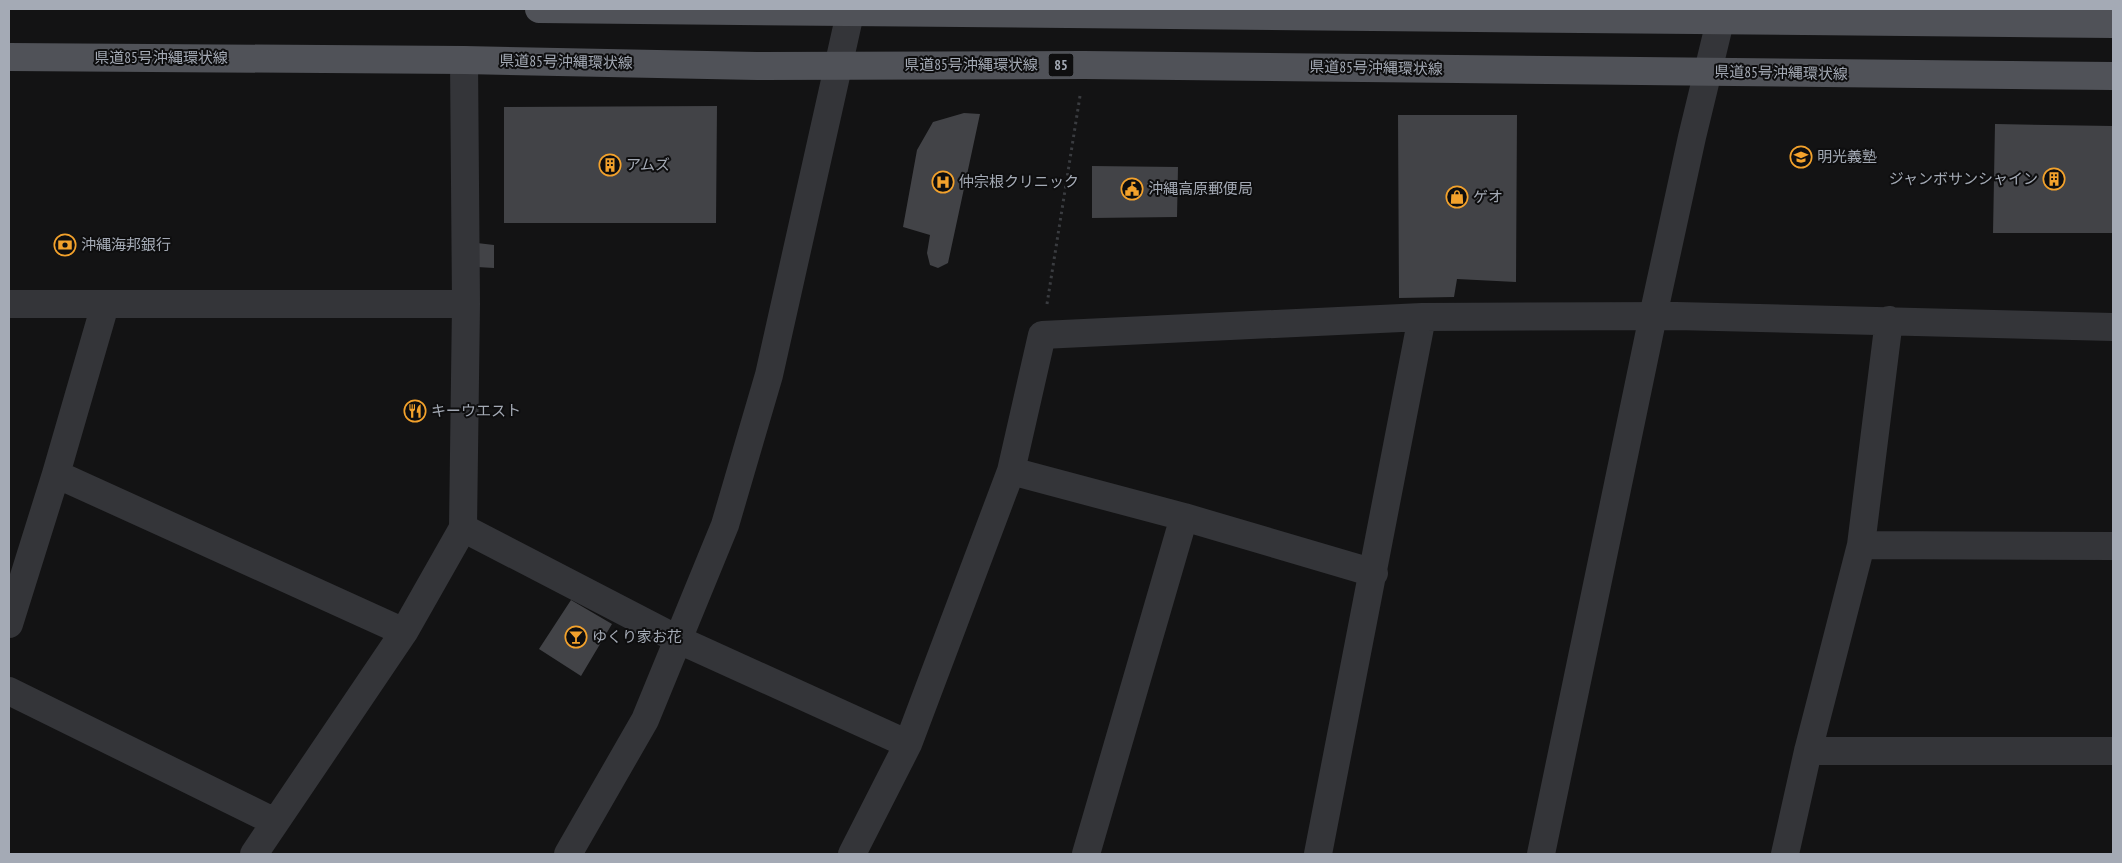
<svg xmlns="http://www.w3.org/2000/svg" width="2122" height="863" viewBox="0 0 2122 863" font-family="'PT Sans Narrow','Noto Sans JP',sans-serif">
<style>
.building{fill:#424347}
.lines{fill:none;stroke-linecap:round;stroke-linejoin:round}
.path{stroke:#3a3c40;stroke-width:3;stroke-dasharray:2.5 4;stroke-linecap:butt}
.minor{stroke:#343539;stroke-width:28}
.major{stroke:#505258;stroke-width:28}
.labels{text-anchor:middle;stroke-width:4;stroke-linejoin:round;paint-order:stroke}
.shield{fill:#0e0e0f;stroke:#777b83;stroke-width:1}
.shield-label{font-size:14px;font-weight:bold;fill:#a4aab5}
.street-label{font-size:15px;fill:#a4aab5;stroke:#0e0e0f}
.poi-label{font-size:15px;fill:#a4aab5;stroke:#0e0e0f;text-anchor:start}
</style>
<rect width="100%" height="100%" fill="#131314"/>
<path class="building" d="M717 106 716 223H504V107Z
M964 113 980 114 948 263 938 268 930 265 927 253 930 235 903 227 917 150 933 122Z
M1398 115H1517L1516 282 1457 279 1454 297 1399 298Z
M1995 124 2113 126V233H1993Z
M1092 166 1178 167 1177 217 1092 218Z
M477 243 494 245V268L477 267Z
M571 600 612 624 581 676 539 649Z"/>
<g class="lines">
<path class="path" d="M1047 304 1080 96"/>
<path class="minor" d="M9 304H466
M1011 471 1184 517 1374 573
M56 474 404 632
M463 528 679 640 908 744
M1861 545 2113 546
M9 624 56 474 105 305
M9 691 275 822
M1808 751H2113
M254 854 404 632 463 528 466 304 464 60
M568 854 645 720 725 525 769 375 851 9
M852 854 908 744 1011 471 1042 335 1422 317 1676 316 2113 327
M1086 854 1184 517
M1318 854 1422 317
M1541 854 1653 316 1692 137 1723 9
M1785 854 1808 751 1861 545 1889 320"/>
<path class="major" d="M539 9 2113 24
M9 57 464 60 757 66 1084 65 2113 76"/>
</g>
<defs>
<g id="school-ring" transform="scale(1.125)"><circle r="9.5" fill="#0e0e0f" stroke="#f3a22c" stroke-width="1.5"/><path d="M0-5L7-2L0 1L-7-2ZM-4 1L0 2.5L4 1V4Q0 6-4 4Z" fill="#f3a22c"/></g>
<g id="building-ring" transform="scale(1.125)"><circle r="9.5" fill="#0e0e0f" stroke="#f3a22c" stroke-width="1.5"/><path d="M-4-6H4V6H1V3H-1V6H-4ZM-2.5-4.3h1.7v1.8h-1.7ZM.8-4.3h1.7v1.8H.8ZM-2.5-1h1.7V.8h-1.7ZM.8-1h1.7V.8H.8Z" fill="#f3a22c"/></g>
<g id="hospital-ring" transform="scale(1.125)"><circle r="9.5" fill="#0e0e0f" stroke="#f3a22c" stroke-width="1.5"/><path d="M-5-5h3v3.5h4V-5h3V5h-3V1.5h-4V5h-3Z" fill="#f3a22c"/></g>
<g id="civic-ring" transform="scale(1.125)"><circle r="9.5" fill="#0e0e0f" stroke="#f3a22c" stroke-width="1.5"/><path d="M-.6-6.5H3V-4.5H.6V-3L4-1V1h2V6H-6V1h2V-1L-.6-3ZM-1.2 2.5V6h2.4V2.5Z" fill="#f3a22c"/></g>
<g id="shop-ring" transform="scale(1.125)"><circle r="9.5" fill="#0e0e0f" stroke="#f3a22c" stroke-width="1.5"/><path d="M-5-2.5h2.3a2.7 3.5 0 0 1 5.4 0H5L5.5 6h-11ZM-1.5-2.5h3a1.5 2.3 0 0 0-3 0Z" fill="#f3a22c"/></g>
<g id="bank-ring" transform="scale(1.125)"><circle r="9.5" fill="#0e0e0f" stroke="#f3a22c" stroke-width="1.5"/><path d="M-6-4H6V4H-6ZM0-2.3a2.3 2.3 0 1 0 0 4.6a2.3 2.3 0 1 0 0-4.6Z" fill="#f3a22c"/></g>
<g id="restaurant-ring" transform="scale(1.125)"><circle r="9.5" fill="#0e0e0f" stroke="#f3a22c" stroke-width="1.5"/><path d="M-5-6h1v4h1v-4h1v4h1v-4h1v5L-1.5 .5V6h-2V.5L-5-1ZM5-6V6H3V1.5H1.5Q1.5-4 5-6Z" fill="#f3a22c"/></g>
<g id="bar-ring" transform="scale(1.125)"><circle r="9.5" fill="#0e0e0f" stroke="#f3a22c" stroke-width="1.5"/><path d="M-6-5H6L.8 .8V4.5H3.5V6h-7V4.5H-.8V.8Z" fill="#f3a22c"/></g>
</defs>
<g fill-rule="evenodd">
<use href="#school-ring" x="1801" y="157"/>
<use href="#building-ring" x="610" y="165"/>
<use href="#building-ring" x="2054" y="179"/>
<use href="#hospital-ring" x="943" y="182"/>
<use href="#civic-ring" x="1132" y="189"/>
<use href="#shop-ring" x="1457" y="197"/>
<use href="#bank-ring" x="65" y="245"/>
<use href="#restaurant-ring" x="415" y="411"/>
<use href="#bar-ring" x="576" y="637"/>
</g>
<g class="labels">
<rect class="shield" x="1048.5" y="53.5" width="25" height="23" rx="4"/>
<g class="shield-label">
<text x="1061" y="70">85</text>
</g>
<g class="street-label">
<text x="161" y="63">県道85号沖縄環状線</text>
<text transform="translate(566 62) rotate(1)" y="5">県道85号沖縄環状線</text>
<text x="971" y="70">県道85号沖縄環状線</text>
<text transform="translate(1376 68) rotate(1)" y="5">県道85号沖縄環状線</text>
<text transform="translate(1781 73) rotate(1)" y="5">県道85号沖縄環状線</text>
</g>
<g class="poi-label">
<text x="1817" y="162">明光義塾</text>
<text x="626" y="170">アムズ</text>
<text x="2038" y="184" text-anchor="end">ジャンボサンシャイン</text>
<text x="959" y="187">仲宗根クリニック</text>
<text x="1148" y="194">沖縄高原郵便局</text>
<text x="1473" y="202">ゲオ</text>
<text x="81" y="250">沖縄海邦銀行</text>
<text x="431" y="416">キーウエスト</text>
<text x="592" y="642">ゆくり家お花</text>
</g>
</g>
<rect width="2122" height="863" fill="none" stroke="#a4aab5" stroke-width="20"/>
</svg>
